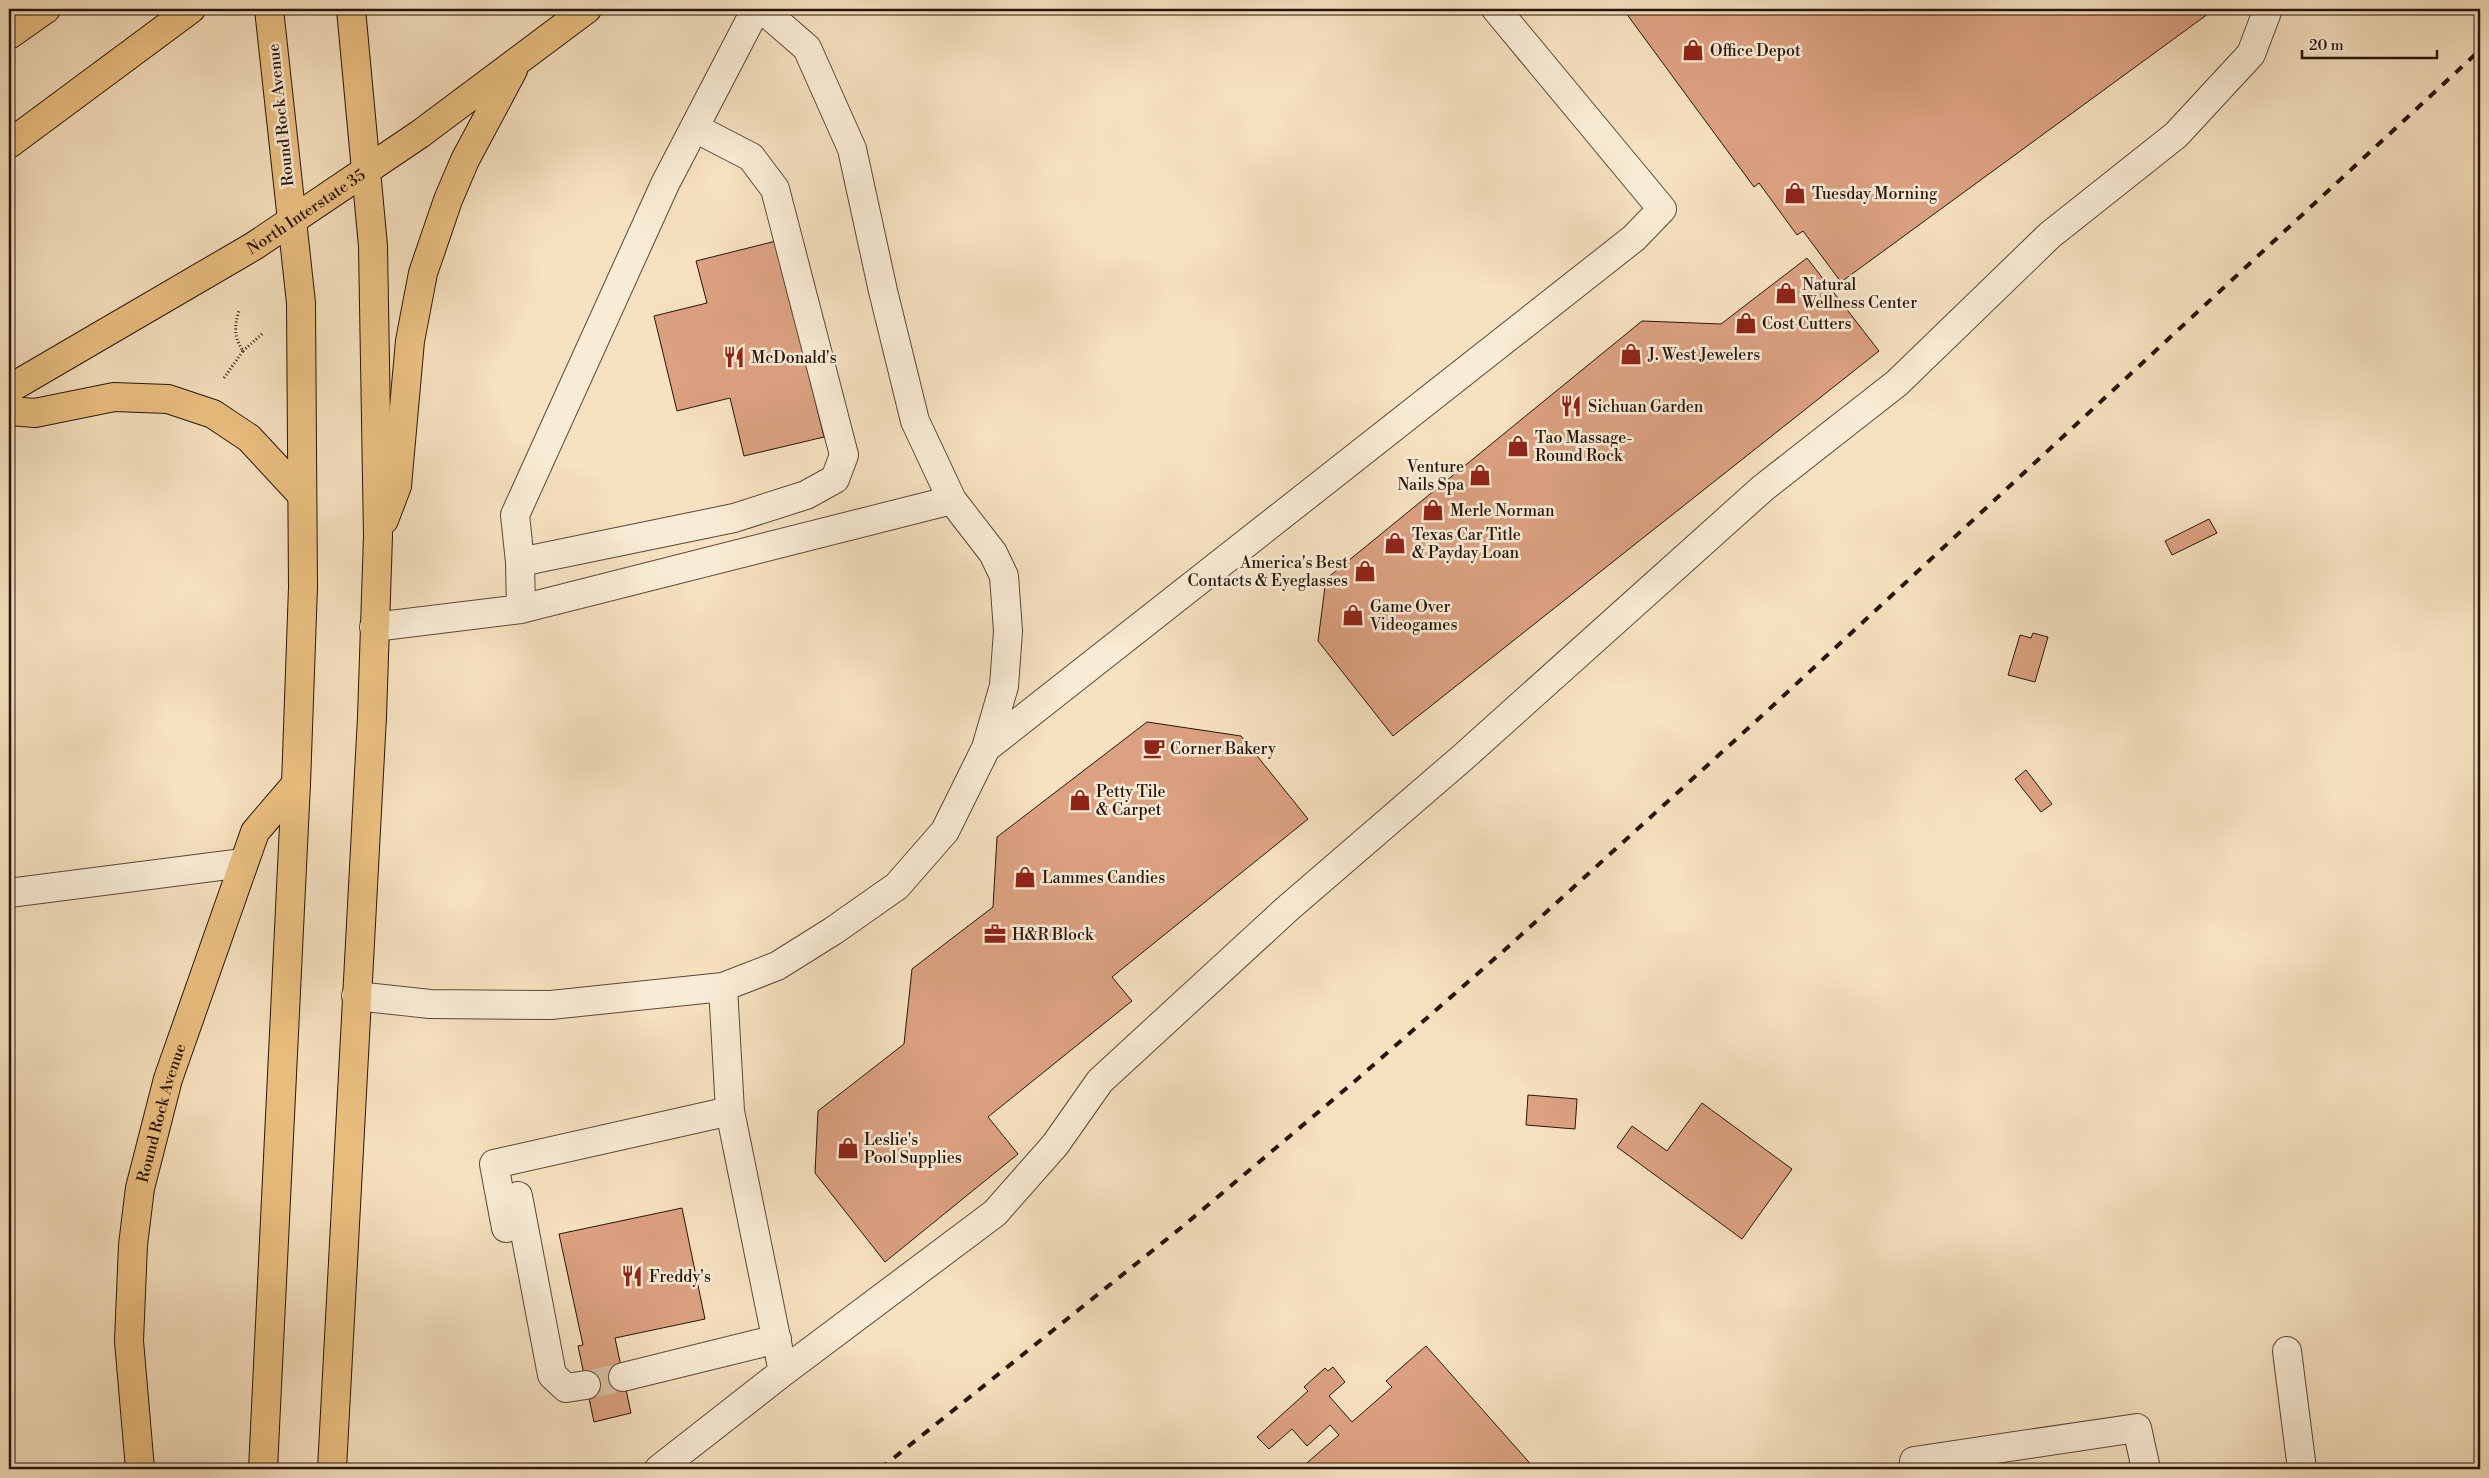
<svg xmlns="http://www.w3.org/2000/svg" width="2489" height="1478" viewBox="0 0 2489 1478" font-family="'Libre Bodoni',serif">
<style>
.building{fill:#dca181;stroke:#27140b}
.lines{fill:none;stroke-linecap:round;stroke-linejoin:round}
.minor-tunnel{stroke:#d7c2a5;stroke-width:28;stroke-dasharray:28 14;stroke-linecap:butt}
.minor-casing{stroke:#5b4738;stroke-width:30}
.major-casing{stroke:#27140b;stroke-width:30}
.highway-casing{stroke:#27140b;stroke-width:30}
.path{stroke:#27140b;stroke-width:3;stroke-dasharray:1 2.5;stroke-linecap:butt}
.minor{stroke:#f9ecd6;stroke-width:28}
.major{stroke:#ebc080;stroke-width:28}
.highway{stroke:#ebc080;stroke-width:28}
.rail{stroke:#27140b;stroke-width:4;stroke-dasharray:9 9;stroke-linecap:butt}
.labels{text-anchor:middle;stroke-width:5;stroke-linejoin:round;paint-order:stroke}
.poi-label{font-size:16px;fill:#27140b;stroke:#f9ecd6;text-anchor:start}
.street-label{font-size:16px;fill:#27140b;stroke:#f9ecd6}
</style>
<rect width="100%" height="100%" fill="#f6e1c0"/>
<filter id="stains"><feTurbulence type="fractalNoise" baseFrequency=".004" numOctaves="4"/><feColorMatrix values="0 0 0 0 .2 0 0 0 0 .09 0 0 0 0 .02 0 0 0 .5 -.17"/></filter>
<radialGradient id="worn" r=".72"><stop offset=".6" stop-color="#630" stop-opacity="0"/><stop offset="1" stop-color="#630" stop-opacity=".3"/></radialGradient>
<path class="building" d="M1623 9H2210L2212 11 1841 282 1803 231 1797 235 1759 183 1754 187Z
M776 241 824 437 744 456 730 398 677 411 654 316 707 303 696 261Z
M1807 258 1879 351 1393 736 1318 641 1326 579 1642 321 1721 324Z
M2209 519 2217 533 2172 555 2165 541Z
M2033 633 2048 637 2035 682 2008 675 2020 635 2031 638Z
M1147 722 1241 736 1308 819 1112 977 1132 1001 988 1117 1018 1154 885 1262 815 1173 818 1111 904 1044 912 969 993 907 997 837Z
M2026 770 2052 804 2041 812 2015 779Z
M1528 1095 1577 1099 1575 1129 1526 1125Z
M1702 1103 1792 1169 1742 1239 1617 1147 1632 1126 1667 1151Z
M682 1208 705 1319 615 1338 631 1413 594 1422 578 1346 583 1345 559 1234Z
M1426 1346 1535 1469H1300L1339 1435 1330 1425 1307 1446 1292 1429 1269 1449 1257 1437 1308 1391 1304 1387 1325 1368 1328 1371 1333 1367 1345 1382 1329 1396 1352 1422 1392 1387 1386 1381Z"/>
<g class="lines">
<path class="minor-tunnel" d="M586 1385 623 1377"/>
<g class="minor-casing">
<path id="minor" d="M520 562 734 518 806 495 835 479 844 455 775 189 751 157 695 128
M521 609 520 562 515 515 665 184 756 9
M374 627 521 609 952 500
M986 748 1634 238 1662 209 1496 9
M9 893 243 863
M356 996 430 1004 551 1005 723 987 777 966 833 931 897 886 945 831 986 748 1004 686 1008 631 1004 576 993 553 952 500 915 421 883 291 852 149 807 48 762 9
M518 1196 552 1375 566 1388 586 1385
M506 1228 494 1164 730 1111
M2287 1351 2302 1469
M783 1372 995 1213 1055 1145 1100 1081 1287 909 1461 759 1763 488 1897 383 2050 235 2176 135 2251 54 2268 9
M623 1377 777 1339
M659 1469 783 1372 730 1111 723 987
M1915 1469 1914 1461 2137 1428 2146 1469"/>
</g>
<g class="major-casing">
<g id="major">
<path id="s1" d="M9 389 254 246 420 134 587 9"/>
<path d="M9 411 35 413 114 397 168 399 213 414 249 438 301 494"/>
<path d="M384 520 397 486 410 341 423 273 448 200 465 160 513 70"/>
<path id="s2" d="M140 1469 129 1341 133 1245 140 1188 168 1079 255 832 296 784"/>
<path d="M263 1469 296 784 303 587 301 303 269 9"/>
<path d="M332 1469 372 717 378 536 373 246 351 9"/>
</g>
</g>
<g class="highway-casing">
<path id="highway" d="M9 35 46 9
M9 144 191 9"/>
</g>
<path class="path" d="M243 351 263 333
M224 378 243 351C234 337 234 327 239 311"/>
<use href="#minor" class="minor"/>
<use href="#major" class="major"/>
<use href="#highway" class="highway"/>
<path class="rail" d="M880 1469 1182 1227 1354 1082 1509 946 1766 712 2480 50"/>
</g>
<defs>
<g id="shop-bare" transform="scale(1.725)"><path d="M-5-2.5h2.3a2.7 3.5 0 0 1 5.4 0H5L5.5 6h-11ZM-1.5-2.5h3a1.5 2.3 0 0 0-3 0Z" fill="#8f2418" stroke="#f9ecd6" stroke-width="2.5" paint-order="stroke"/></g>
<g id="restaurant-bare" transform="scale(1.725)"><path d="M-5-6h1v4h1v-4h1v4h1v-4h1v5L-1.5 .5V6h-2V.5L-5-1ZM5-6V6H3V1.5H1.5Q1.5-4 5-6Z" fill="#8f2418" stroke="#f9ecd6" stroke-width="2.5" paint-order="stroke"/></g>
<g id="cafe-bare" transform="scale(1.725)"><path d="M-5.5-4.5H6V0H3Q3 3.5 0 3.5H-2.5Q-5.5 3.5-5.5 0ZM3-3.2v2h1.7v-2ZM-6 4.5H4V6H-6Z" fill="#8f2418" stroke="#f9ecd6" stroke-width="2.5" paint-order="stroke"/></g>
<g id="office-bare" transform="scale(1.725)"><path d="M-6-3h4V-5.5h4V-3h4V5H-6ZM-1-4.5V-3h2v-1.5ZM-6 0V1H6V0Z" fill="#8f2418" stroke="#f9ecd6" stroke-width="2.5" paint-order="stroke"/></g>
</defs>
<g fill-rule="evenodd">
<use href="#shop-bare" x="1693" y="50"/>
<use href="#shop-bare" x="1795" y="193"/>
<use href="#shop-bare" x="1786" y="293"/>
<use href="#shop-bare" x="1746" y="323"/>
<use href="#shop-bare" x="1631" y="354"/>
<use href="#restaurant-bare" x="734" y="357"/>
<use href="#restaurant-bare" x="1571" y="406"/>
<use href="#shop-bare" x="1518" y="446"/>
<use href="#shop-bare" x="1480" y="475"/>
<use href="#shop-bare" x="1433" y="510"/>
<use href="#shop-bare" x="1395" y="543"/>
<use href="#shop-bare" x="1365" y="571"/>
<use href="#shop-bare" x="1353" y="615"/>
<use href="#cafe-bare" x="1154" y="748"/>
<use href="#shop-bare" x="1080" y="800"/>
<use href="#shop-bare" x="1025" y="877"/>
<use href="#office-bare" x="995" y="934"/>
<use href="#shop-bare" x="848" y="1148"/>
<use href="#restaurant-bare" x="632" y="1276"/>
</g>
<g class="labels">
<g class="poi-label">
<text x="1710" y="56">Office Depot</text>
<text x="1812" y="199">Tuesday Morning</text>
<text x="1802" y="290">Natural<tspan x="1802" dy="18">Wellness Center</tspan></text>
<text x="1762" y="329">Cost Cutters</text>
<text x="1648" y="360">J. West Jewelers</text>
<text x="751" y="363">McDonald's</text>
<text x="1588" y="412">Sichuan Garden</text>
<text x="1535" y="443">Tao Massage-<tspan x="1535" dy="18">Round Rock</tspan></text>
<text x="1464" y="472" text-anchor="end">Venture<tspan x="1464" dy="18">Nails Spa</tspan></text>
<text x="1450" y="516">Merle Norman</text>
<text x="1412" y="540">Texas Car Title<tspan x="1412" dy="18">&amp; Payday Loan</tspan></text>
<text x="1348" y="568" text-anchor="end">America's Best<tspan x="1348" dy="18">Contacts &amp; Eyeglasses</tspan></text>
<text x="1370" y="612">Game Over<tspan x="1370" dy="18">Videogames</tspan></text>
<text x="1170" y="754">Corner Bakery</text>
<text x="1096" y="797">Petty Tile<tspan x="1096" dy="18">&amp; Carpet</tspan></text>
<text x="1042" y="883">Lammes Candies</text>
<text x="1012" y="940">H&amp;R Block</text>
<text x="864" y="1145">Leslie's<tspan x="864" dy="18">Pool Supplies</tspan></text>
<text x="649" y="1282">Freddy's</text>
</g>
<g class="street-label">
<text transform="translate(280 115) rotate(-96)" y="6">Round Rock Avenue</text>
<text dy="6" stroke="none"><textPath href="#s1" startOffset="346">North Interstate 35</textPath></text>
<text dy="6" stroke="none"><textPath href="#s2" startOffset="360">Round Rock Avenue</textPath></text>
</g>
</g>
<rect width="2489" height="1478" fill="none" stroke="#f6e1c0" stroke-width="30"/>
<rect x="10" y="10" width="2469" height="1458" fill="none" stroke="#27140b" stroke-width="2.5"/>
<rect x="15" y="15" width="2459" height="1448" fill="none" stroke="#27140b"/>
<path d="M2302 50v8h135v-8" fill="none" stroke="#27140b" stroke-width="2.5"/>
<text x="2309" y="50" font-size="15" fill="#27140b" stroke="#f9ecd6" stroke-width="4" paint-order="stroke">20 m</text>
<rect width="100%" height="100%" filter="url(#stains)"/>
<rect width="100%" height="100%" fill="url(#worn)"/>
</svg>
